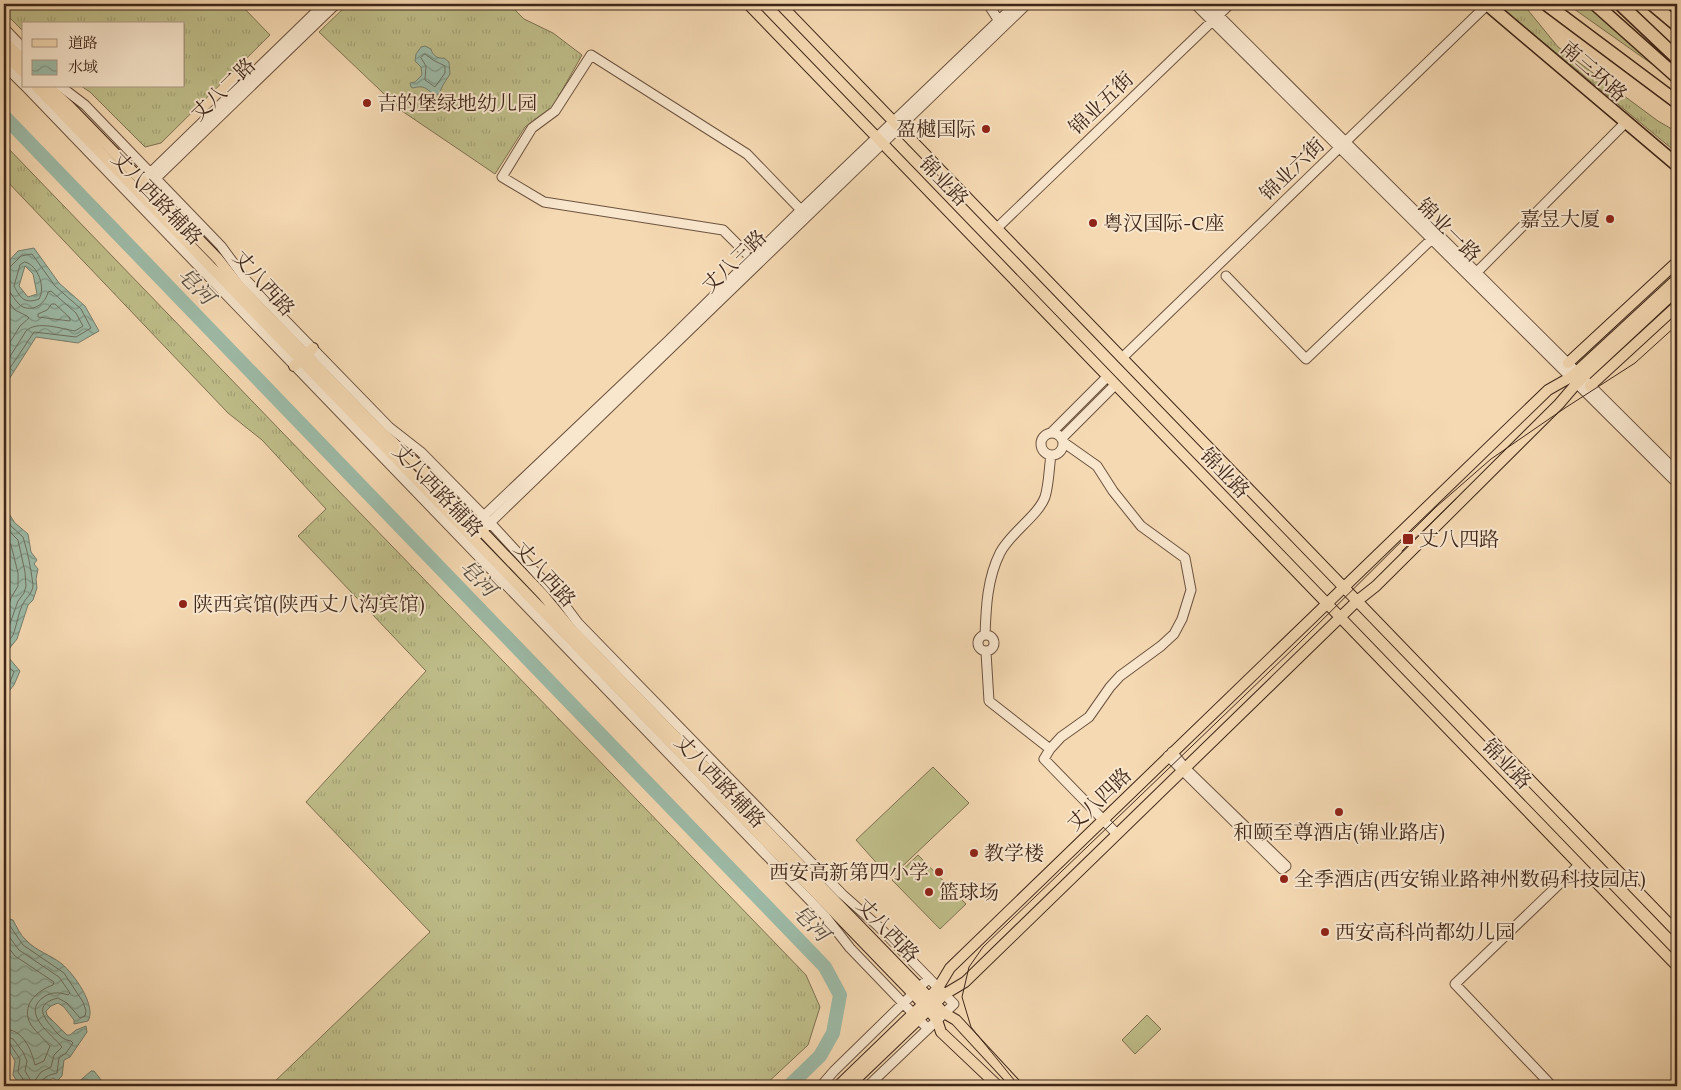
<svg xmlns="http://www.w3.org/2000/svg" width="1681" height="1090" viewBox="0 0 1681 1090" font-family="Vollkorn,'Noto Serif SC',serif">
<style>
.grass{fill:url(#grass-tufts);stroke:#7f7252}
.garden{fill:#bfbe8a;stroke:#7f7252}
.water{fill:url(#water-waves);stroke:#777f6f;fill-rule:evenodd}
.lines{fill:none;stroke-linecap:round;stroke-linejoin:round}
.shore{stroke:#6e7060;stroke-width:1}
.river{stroke:#9dbba8;stroke-width:14}
.minor-casing{stroke:#6c533f;stroke-width:11}
.major-casing{stroke:#3f2619;stroke-width:12}
.highway-casing{stroke:#3f2619;stroke-width:15}
.minor{stroke:#f8e6cd;stroke-width:9}
.major{stroke:#f5d9b2;stroke-width:10}
.highway{stroke:#f5d9b2;stroke-width:12}
.tram{stroke:#3f2619;stroke-width:1}
.poi-dot{fill:#8f2418;stroke:#f8e6cd;stroke-width:2}
.labels{text-anchor:middle;stroke-width:4;stroke-linejoin:round;paint-order:stroke}
.street-label{font-size:20px;fill:#3f2619;stroke:#f8e6cd}
.poi-label{font-size:20px;fill:#3f2619;stroke:#f8e6cd;text-anchor:start}
.water-label{font-size:21px;font-style:italic;fill:#564b3d;stroke:#f8e6cd}
</style>
<defs>
<pattern id="grass-tufts" width="24" height="20" patternUnits="userSpaceOnUse" patternTransform="scale(1.25)"><rect width="24" height="20" fill="#bfbe8a"/><path d="M3 7l-1-3M5 7V3M7 7l1-3M15 17l-1-3M17 17v-4M19 17l1-3" fill="none" stroke="#a5a376"/></pattern>
<pattern id="water-waves" width="16" height="10" patternUnits="userSpaceOnUse" patternTransform="scale(1.25)"><rect width="16" height="10" fill="#9dbba8"/><path d="M0 5q4-4 8 0t8 0" fill="none" stroke="#819888"/></pattern>
</defs>
<rect width="100%" height="100%" fill="#f5d9b2"/>
<filter id="stains"><feTurbulence type="fractalNoise" baseFrequency=".004" numOctaves="4"/><feColorMatrix values="0 0 0 0 .2 0 0 0 0 .09 0 0 0 0 .02 0 0 0 .5 -.17"/></filter>
<radialGradient id="worn" r=".72"><stop offset=".6" stop-color="#630" stop-opacity="0"/><stop offset="1" stop-color="#630" stop-opacity=".3"/></radialGradient>
<path class="grass" d="M4 4H240L270 35 161 143 145 147 90 92 81 86H184V24H24V32L4 12Z
M348 4H509L524 19 553 33 582 55 552 108 525 127 495 174 402 111 319 32Z
M1497 4H1523L1558 47 1658 121 1677 132V153Z
M1567 4H1587L1659 69Z
M4 144 806 975 820 1007 808 1045 764 1086H270L430 932 306 802 426 671 298 536 326 509 262 440 228 413 4 178Z"/>
<path class="garden" d="M933 767 969 803 890 878 856 840Z
M918 855 966 904 940 929 892 880Z
M1147 1015 1161 1029 1135 1054 1122 1040Z"/>
<path class="water" d="M425 46 431 49C432 55 438 59 444 58L449 62 450 74 443 85 439 94 434 95C426 88 424 85 413 88L411 87 410 83 415 82 422 75 421 67 415 61 416 54 421 47Z
M34 248 59 283 85 306 99 331 78 343 36 337 4 387V266L18 251ZM25 266 33 274 37 294 28 297 19 286Z
M4 506 15 523 28 534 31 552 37 560 34 564 38 569 36 579 37 588 33 600 28 605 17 639 9 649V658L20 671 14 685 4 697Z
M4 917 13 920C17 927 20 935 26 940 36 951 51 955 62 964 74 974 97 1006 88 1021L74 1024V1020L64 1007 58 1003 51 1006 46 1011 47 1015 67 1035H70L76 1030 86 1026 87 1032 70 1057 64 1060 62 1076 57 1081 53 1078 41 1086H20L13 1075 15 1061 10 1052 4 1045Z
M91 1071H94L106 1086H67L69 1084H76Z"/>
<g class="lines">
<path class="shore" d="M425 54 433 60 445 66V73L435 87 425 80 426 66 421 58Z
M25 262C38 265 46 288 39 299 25 304 21 299 14 286L20 265Z
M4 269 9 268 21 256 32 254 55 286 81 309 91 328 76 337 34 332 4 377
M4 275 9 277V291C13 296 17 304 23 307 35 312 46 302 48 292L51 291 76 313 83 326 75 331C62 329 37 320 26 331L4 366
M4 296 15 310 27 316 29 318 20 326 4 352
M52 304H55L70 318V321L38 317V314L47 310Z
M4 514 11 526 23 537C28 553 31 569 33 585 33 592 27 597 24 602 18 612 17 625 13 635 10 640 6 643 4 648 4 651 4 657 5 660 6 665 11 669 14 672L10 682 4 688
M4 526 18 540 25 572 26 586 24 593 18 601 7 632 4 636
M4 538 11 545 18 573V586L11 598 4 619
M4 923 10 926 23 945 64 973 83 1002 86 1011 85 1016 80 1018 67 1003 58 998C37 1003 40 1014 52 1027 57 1034 63 1040 71 1041L73 1043 66 1053 59 1058 57 1073C49 1075 41 1077 41 1086
M4 930 19 950 59 977 70 993 68 995C59 992 53 992 45 996 19 1013 52 1034 62 1047L54 1055 51 1067 41 1072 34 1082 31 1081 25 1071 27 1061 23 1052 13 1039 4 1036
M4 942 15 956 54 982 53 985C36 991 20 1006 31 1025 36 1032 44 1039 50 1046L44 1061 35 1065C31 1049 23 1029 4 1029
M4 1042 10 1044 20 1059 18 1072 23 1079 25 1086"/>
<path class="river" d="M4 116 825 967 840 995 833 1033 820 1056 789 1086"/>
<g class="minor-casing">
<path id="minor" d="M988 4 999 21
M1195 4 1677 483
M1207 4 1677 472
M4 28 24 49
M4 65 24 85
M25 86 825 916 850 948 928 1029
M60 86 85 105 221 246 246 280 389 427 421 452 484 516 560 599 578 623 842 894 878 926 954 1004 868 1086
M147 176 324 4
M152 182 336 4
M997 228 1230 4
M752 259 723 230 544 202 502 177 532 128 555 111 591 55 747 154 801 210
M1477 272 1626 122
M1226 276 1306 359 1436 235
M1122 358 1488 4
M1041 444a11 11 0 1 1 22 0a11 11 0 1 1-22 0Z
M1051 433 1107 377
M1062 438 1115 385
M1063 442 1097 466 1113 491 1141 526 1185 558 1191 590 1182 619 1174 634 1161 646 1120 676 1110 687 1089 717 1061 737 1050 749 1044 759 1117 834
M470 529 668 341 801 210 1016 4
M469 543 1027 4
M978 643a8 8 0 1 1 16 0a8 8 0 1 1-16 0Z
M985 635C986 608 987 579 1000 553 1010 533 1038 516 1045 497 1049 484 1049 468 1051 455
M986 652 989 701 1050 749
M1168 756 1282 869 1286 866 1185 768 1172 752
M821 1086 834 1071 929 978
M1552 1086 1455 984 1579 865"/>
</g>
<g class="major-casing">
<path id="major" d="M748 4 1677 966
M780 4 1677 932
M4 41 24 62
M4 53 24 73
M36 86 923 1004 937 1020 941 1032 998 1086
M47 86 69 106 218 259 240 287 378 429 417 464 481 530 543 595 571 629 944 1013 956 1020 1017 1086
M1568 363 1677 262
M294 366 313 348
M1590 386 1677 306
M838 1086 923 1004 938 988 950 968 1548 390 1571 377 1677 279
M849 1086 945 994 965 982 1357 601 1376 586 1559 404 1577 383 1677 290"/>
</g>
<g class="highway-casing">
<path id="highway" d="M1487 4 1677 165
M1546 4 1677 102
M1595 4 1677 77
M1620 4 1677 58
M1652 4 1677 25"/>
</g>
<use href="#minor" class="minor"/>
<use href="#major" class="major"/>
<use href="#highway" class="highway"/>
<path class="tram" d="M1402 551 1456 499
M1019 1086 971 1027 962 997 969 967 983 947 1295 647 1436 507 1491 459 1565 408 1635 363 1677 325"/>
</g>
<g class="poi-dot">
<circle cx="367" cy="103" r="5"/>
<circle cx="986" cy="129" r="5"/>
<circle cx="1610" cy="219" r="5"/>
<circle cx="1093" cy="223" r="5"/>
<rect x="1402" y="533" width="12" height="12" rx="2.5"/>
<circle cx="183" cy="604" r="5"/>
<circle cx="1339" cy="812" r="5"/>
<circle cx="974" cy="853" r="5"/>
<circle cx="939" cy="872" r="5"/>
<circle cx="1284" cy="879" r="5"/>
<circle cx="929" cy="892" r="5"/>
<circle cx="1325" cy="932" r="5"/>
</g>
<g class="labels">
<g class="street-label">
<text transform="translate(1594 71) rotate(41)" y="7">南三环路</text>
<text transform="translate(223 89) rotate(-44)" y="7">丈八二路</text>
<text transform="translate(1101 103) rotate(-44)" y="7">锦业五街</text>
<text transform="translate(1292 169) rotate(-44)" y="7">锦业六街</text>
<text transform="translate(944 181) rotate(46)" y="7">锦业路</text>
<text transform="translate(157 198) rotate(46)" y="7">丈八西路辅路</text>
<text transform="translate(1449 230) rotate(45)" y="7">锦业一路</text>
<text transform="translate(734 261) rotate(-44)" y="7">丈八三路</text>
<text transform="translate(264 283) rotate(48)" y="7">丈八西路</text>
<text transform="translate(1225 473) rotate(46)" y="7">锦业路</text>
<text transform="translate(438 490) rotate(46)" y="7">丈八西路辅路</text>
<text transform="translate(545 574) rotate(48)" y="7">丈八西路</text>
<text transform="translate(1507 764) rotate(46)" y="7">锦业路</text>
<text transform="translate(720 781) rotate(46)" y="7">丈八西路辅路</text>
<text transform="translate(1099 799) rotate(-44)" y="7">丈八四路</text>
<text transform="translate(888 930) rotate(46)" y="7">丈八西路</text>
</g>
<g class="poi-label">
<text x="377" y="110">吉的堡绿地幼儿园</text>
<text x="976" y="136" text-anchor="end">盈樾国际</text>
<text x="1600" y="226" text-anchor="end">嘉昱大厦</text>
<text x="1103" y="230">粤汉国际-C座</text>
<text x="1419" y="546">丈八四路</text>
<text x="193" y="611">陕西宾馆(陕西丈八沟宾馆)</text>
<text x="1339" y="839" text-anchor="middle">和颐至尊酒店(锦业路店)</text>
<text x="984" y="860">教学楼</text>
<text x="929" y="879" text-anchor="end">西安高新第四小学</text>
<text x="1294" y="886">全季酒店(西安锦业路神州数码科技园店)</text>
<text x="939" y="899">篮球场</text>
<text x="1335" y="939">西安高科尚都幼儿园</text>
</g>
<g class="water-label">
<text transform="translate(196 286) rotate(46)" y="7">皂河</text>
<text transform="translate(478 578) rotate(46)" y="7">皂河</text>
<text transform="translate(811 923) rotate(46)" y="7">皂河</text>
</g>
</g>
<rect width="1681" height="1090" fill="none" stroke="#f5d9b2" stroke-width="20"/>
<rect x="5" y="5" width="1671" height="1080" fill="none" stroke="#3f2619" stroke-width="2.5"/>
<rect x="10" y="10" width="1661" height="1070" fill="none" stroke="#3f2619"/>
<rect x="22" y="22" width="162" height="65" fill="#f8e6cd" stroke="#ae9985"/>
<rect x="32" y="39" width="25" height="8" fill="#f5d9b2" stroke="#ae9985"/>
<text x="68" y="48" font-size="15" fill="#3f2619">道路</text>
<rect x="32" y="60" width="25" height="15" fill="url(#water-waves)" stroke="#ae9985"/>
<text x="68" y="72" font-size="15" fill="#3f2619">水域</text>
<rect width="100%" height="100%" filter="url(#stains)"/>
<rect width="100%" height="100%" fill="url(#worn)"/>
</svg>
